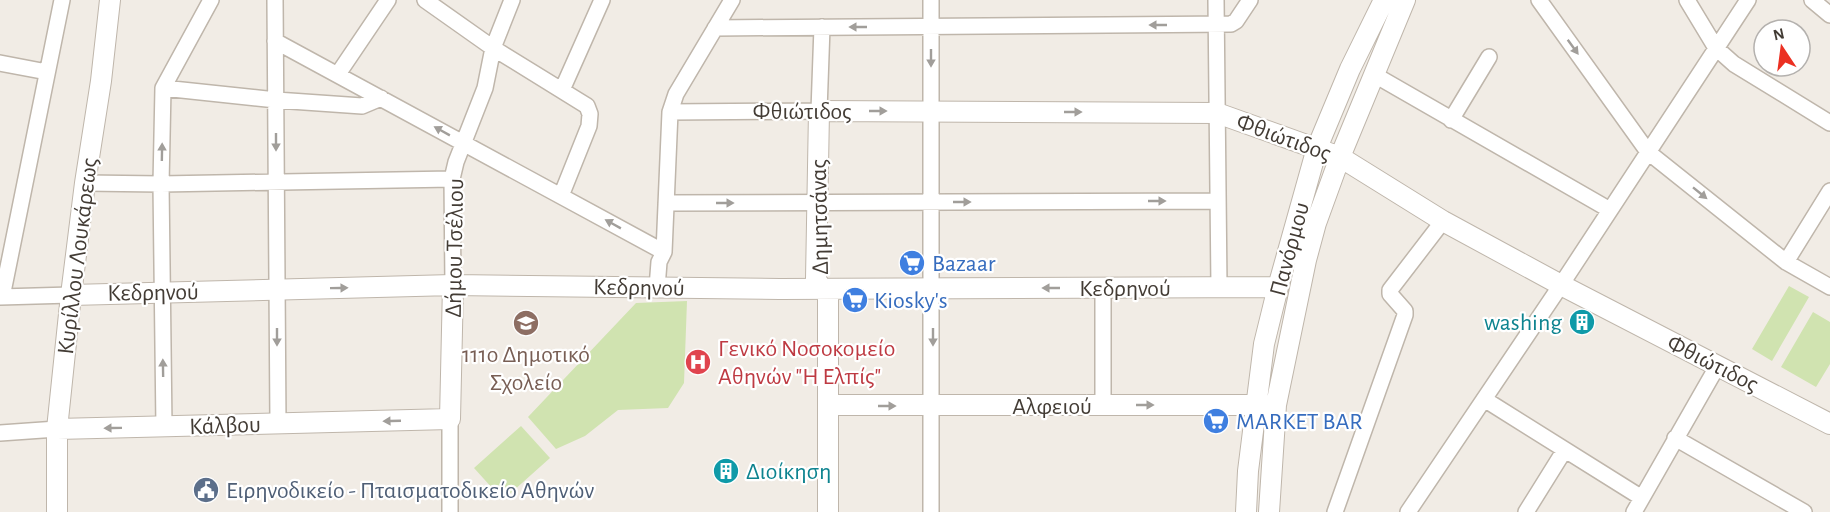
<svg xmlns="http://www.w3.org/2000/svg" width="1830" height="512" viewBox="0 0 1830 512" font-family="'Alegreya Sans',sans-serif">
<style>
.green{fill:#d0e3b0}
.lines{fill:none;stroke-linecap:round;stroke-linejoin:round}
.minor-casing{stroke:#bfb6ab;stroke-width:18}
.tertiary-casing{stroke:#bfb6ab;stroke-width:22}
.minor{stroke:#fff;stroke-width:15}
.tertiary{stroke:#fff;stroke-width:20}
.oneway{fill:#a19e9a}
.labels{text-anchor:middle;stroke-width:4.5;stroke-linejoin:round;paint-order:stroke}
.street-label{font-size:24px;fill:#433c35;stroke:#fff}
.shop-label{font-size:24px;fill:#366cbe;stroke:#fff;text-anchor:start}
.culture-label{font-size:24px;fill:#0d838f;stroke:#fff;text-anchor:end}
.health-label{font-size:24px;fill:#be3a42;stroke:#fff;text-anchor:start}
.education-label{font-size:24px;fill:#785e54;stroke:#fff}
.service-label{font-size:24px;fill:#4e5e75;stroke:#fff;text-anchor:start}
</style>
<rect width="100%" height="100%" fill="#f1ece5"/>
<path class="green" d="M1789 286 1809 297 1772 361 1752 349Z
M687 301 684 383 668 408 618 410 585 436 556 449 528 417 636 303Z
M1813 312 1830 322V364L1816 387 1781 367Z
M521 426 550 458 503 500 474 468Z"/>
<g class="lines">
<g class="minor-casing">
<path id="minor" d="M275 0 278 424
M425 0 493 48 587 106 590 114 589 126 561 196
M931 0V512
M1216 0 1219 287
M1539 0 1648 152 1786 262 1830 287
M1687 0 1716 48 1734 64 1830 123
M1812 0 1830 15
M715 28 1231 24 1236 21 1250 0
M275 41 664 252
M0 63 47 72
M338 74 388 0
M1373 74 1610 210
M163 88 276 100 362 106 381 98
M562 90 602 0
M670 112 819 111 822 27
M1451 120 1489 57
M85 183 161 184 452 179
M666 203 1218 201
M1786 262 1830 191
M453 285 452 179 456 162 485 88 493 48 512 0
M657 288 659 262 664 252 670 112 676 94 732 0
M1103 288V406
M0 297 71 295
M2 297 62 0
M1484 399 1642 498
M164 427 161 184 163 88 211 0
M0 433 57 429
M1675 438 1804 512
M450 512V419
M1335 512 1405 315V311L1390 294V290L1443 221
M1408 512 1561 285 1748 0
M1526 512 1564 451
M1634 512 1718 365"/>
</g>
<g class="tertiary-casing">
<path id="tertiary" d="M71 295 453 285 780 289 1278 287
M828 405H1267
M57 429 450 419 453 285
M57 512V429L71 295 85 183 101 81 110 0
M828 512V295L820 287 816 279 819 111 1217 113 1340 157 1443 221 1561 285 1830 424
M1246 512 1248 471 1264 344 1278 287 1317 148 1350 69 1384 0
M1269 512 1276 405 1306 260 1316 223 1340 157 1405 0"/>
</g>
<use href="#minor" class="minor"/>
<use href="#tertiary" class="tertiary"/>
</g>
<defs><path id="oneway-solid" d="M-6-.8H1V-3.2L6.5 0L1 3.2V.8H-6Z" transform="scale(1.5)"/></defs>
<g class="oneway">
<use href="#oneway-solid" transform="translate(1158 25) rotate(180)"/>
<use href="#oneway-solid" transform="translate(858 27) rotate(180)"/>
<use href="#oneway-solid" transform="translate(1573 47) rotate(54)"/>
<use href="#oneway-solid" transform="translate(931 58) rotate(90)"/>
<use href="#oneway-solid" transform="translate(878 111)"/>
<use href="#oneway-solid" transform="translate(1073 112)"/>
<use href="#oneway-solid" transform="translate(442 131) rotate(-151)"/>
<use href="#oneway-solid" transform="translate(276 142) rotate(90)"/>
<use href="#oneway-solid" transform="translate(162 152) rotate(-89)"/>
<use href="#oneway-solid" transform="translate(1700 193) rotate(39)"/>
<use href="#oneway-solid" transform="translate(1157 201)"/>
<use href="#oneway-solid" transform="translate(962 202)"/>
<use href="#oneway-solid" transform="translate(725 203)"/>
<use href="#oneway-solid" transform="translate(613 224) rotate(-151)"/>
<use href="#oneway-solid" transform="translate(339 288) rotate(-1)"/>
<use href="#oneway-solid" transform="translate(1051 288) rotate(180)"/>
<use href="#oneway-solid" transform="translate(277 337) rotate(90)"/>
<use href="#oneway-solid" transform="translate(933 337) rotate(90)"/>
<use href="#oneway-solid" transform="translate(163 368) rotate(-91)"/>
<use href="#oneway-solid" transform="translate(1145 405)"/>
<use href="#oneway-solid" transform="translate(887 406)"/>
<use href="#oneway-solid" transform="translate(392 421) rotate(178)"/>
<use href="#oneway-solid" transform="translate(113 428) rotate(179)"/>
</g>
<defs>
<g id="supermarket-disc" transform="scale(1.35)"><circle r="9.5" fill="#3f7fe0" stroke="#fff"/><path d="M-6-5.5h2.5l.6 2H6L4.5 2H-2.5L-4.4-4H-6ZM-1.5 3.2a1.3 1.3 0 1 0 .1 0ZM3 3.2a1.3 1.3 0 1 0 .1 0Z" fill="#fff"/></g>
<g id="building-disc" transform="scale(1.35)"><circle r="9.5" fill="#0f9aa8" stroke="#fff"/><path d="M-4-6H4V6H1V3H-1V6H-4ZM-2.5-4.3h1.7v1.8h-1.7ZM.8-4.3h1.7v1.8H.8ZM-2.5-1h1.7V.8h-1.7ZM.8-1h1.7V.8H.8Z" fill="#fff"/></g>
<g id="school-disc" transform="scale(1.35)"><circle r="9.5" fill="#8d6e63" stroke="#fff"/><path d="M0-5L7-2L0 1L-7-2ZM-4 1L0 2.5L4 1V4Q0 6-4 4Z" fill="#fff"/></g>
<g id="hospital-disc" transform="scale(1.35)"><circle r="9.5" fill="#e0444e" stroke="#fff"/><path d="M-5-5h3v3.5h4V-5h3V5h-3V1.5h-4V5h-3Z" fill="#fff"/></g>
<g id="civic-disc" transform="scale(1.35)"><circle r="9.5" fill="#5c6f8a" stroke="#fff"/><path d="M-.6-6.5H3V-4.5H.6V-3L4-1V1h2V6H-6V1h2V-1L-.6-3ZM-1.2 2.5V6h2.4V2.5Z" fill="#fff"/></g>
</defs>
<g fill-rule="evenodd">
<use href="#supermarket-disc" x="912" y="263"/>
<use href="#supermarket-disc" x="855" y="300"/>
<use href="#building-disc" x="1582" y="322"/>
<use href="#school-disc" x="526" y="323"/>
<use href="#hospital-disc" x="698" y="362"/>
<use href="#supermarket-disc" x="1216" y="421"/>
<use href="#building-disc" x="726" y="471"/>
<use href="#civic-disc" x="206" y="490"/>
</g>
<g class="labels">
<g class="street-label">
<text x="802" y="119">Φθιώτιδος</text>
<text transform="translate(1284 137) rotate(20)" y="8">Φθιώτιδος</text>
<text transform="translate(819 217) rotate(-91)" y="8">Δημητσάνας</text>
<text transform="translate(454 248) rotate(-89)" y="8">Δήμου Τσέλιου</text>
<text transform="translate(1289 249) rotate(-75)" y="8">Πανόρμου</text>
<text transform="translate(77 256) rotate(-83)" y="8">Κυρίλλου Λουκάρεως</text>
<text transform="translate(639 287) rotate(1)" y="8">Κεδρηνού</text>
<text x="1125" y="296">Κεδρηνού</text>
<text transform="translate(153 292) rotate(-1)" y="8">Κεδρηνού</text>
<text transform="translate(1713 363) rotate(27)" y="8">Φθιώτιδος</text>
<text x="1052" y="414">Αλφειού</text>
<text transform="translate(225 425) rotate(-2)" y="8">Κάλβου</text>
</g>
<g class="shop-label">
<text x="932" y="271">Bazaar</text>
<text x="874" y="308">Kiosky's</text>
<text x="1236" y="429">MARKET BAR</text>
</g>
<g class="culture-label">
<text x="1562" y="330">washing</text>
<text x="746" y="479" text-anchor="start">Διοίκηση</text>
</g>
<g class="health-label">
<text x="718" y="356">Γενικό Νοσοκομείο<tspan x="718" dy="28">Αθηνών "Η Ελπίς"</tspan></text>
</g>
<g class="education-label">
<text x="526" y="362">111ο Δημοτικό<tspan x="526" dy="28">Σχολείο</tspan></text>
</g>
<g class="service-label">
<text x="226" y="498">Ειρηνοδικείο - Πταισματοδικείο Αθηνών</text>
</g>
</g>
<g transform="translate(1782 48) rotate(347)"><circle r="28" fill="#ffffff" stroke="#b4b1ae" stroke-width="1.5"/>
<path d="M0-4.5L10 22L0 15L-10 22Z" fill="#eb3022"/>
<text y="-9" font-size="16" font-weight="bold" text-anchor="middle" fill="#433c35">N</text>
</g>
</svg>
